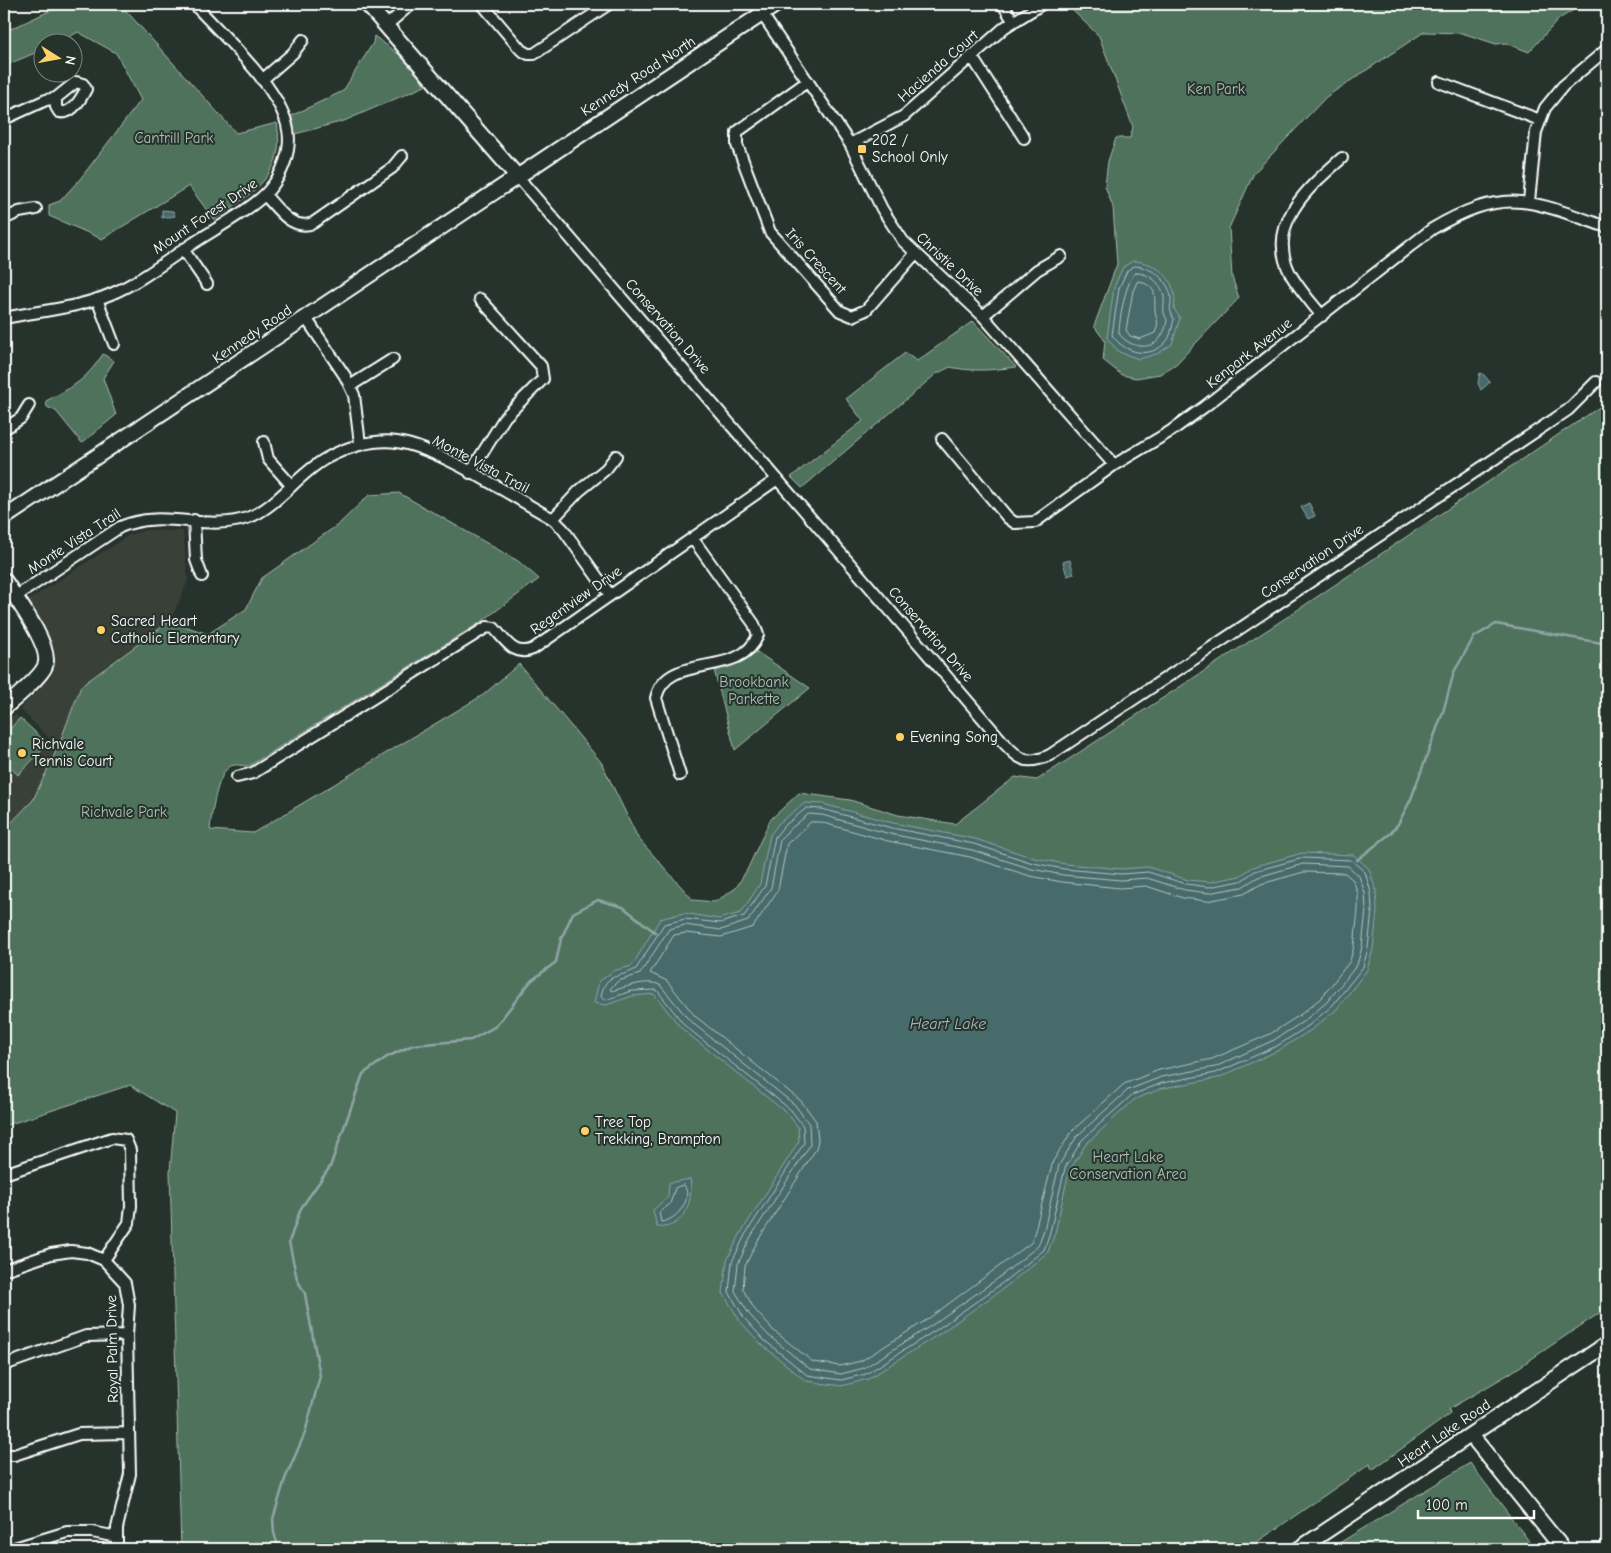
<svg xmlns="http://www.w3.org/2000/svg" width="1611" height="1553" viewBox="0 0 1611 1553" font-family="'Comic Neue',sans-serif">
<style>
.built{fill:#394137}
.green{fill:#50725d;stroke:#a8b8ae}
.water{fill:#466b6a;stroke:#90a6a6}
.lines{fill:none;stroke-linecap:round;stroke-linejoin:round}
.shore{stroke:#b5c4c3;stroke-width:1}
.stream{stroke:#90a6a6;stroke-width:2.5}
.street-casing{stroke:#fff;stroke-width:14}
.secondary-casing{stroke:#fff;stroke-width:18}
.street{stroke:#26332d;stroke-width:10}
.secondary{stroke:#26332d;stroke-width:14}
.poi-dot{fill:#ffd166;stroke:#26332d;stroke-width:2}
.labels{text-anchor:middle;stroke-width:4;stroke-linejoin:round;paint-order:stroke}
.street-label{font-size:15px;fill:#fff;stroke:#26332d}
.park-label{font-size:15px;fill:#b0c0b6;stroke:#26332d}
.poi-label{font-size:15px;fill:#fff;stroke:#26332d;text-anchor:start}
.water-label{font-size:16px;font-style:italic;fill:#acbcbc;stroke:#26332d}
</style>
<rect width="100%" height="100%" fill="#26332d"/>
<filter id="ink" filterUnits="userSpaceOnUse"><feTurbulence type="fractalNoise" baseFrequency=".02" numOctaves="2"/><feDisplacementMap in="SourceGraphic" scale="10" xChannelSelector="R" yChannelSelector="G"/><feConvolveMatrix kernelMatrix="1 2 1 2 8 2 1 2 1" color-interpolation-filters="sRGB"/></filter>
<g filter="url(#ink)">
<path class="built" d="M145 530 183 531 188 581 170 621 81 686 58 747 20 709 49 678 53 672 56 652 27 601 129 535Z
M15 714 55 752 33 800 7 827 4 843V725Z"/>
<path class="green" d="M64 4H120L236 133 277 123C287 176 251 193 214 220L189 186 102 239 49 216V205L60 201 80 179 141 100 116 53 78 32 60 42H42V50L4 66V29L13 28Z
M1066 4H1583L1559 19 1529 52 1506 43 1496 44 1462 33 1424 32 1326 97 1254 173 1229 228 1232 277 1239 298 1176 364 1160 374 1136 378 1122 375 1103 360 1105 341 1094 326 1117 264 1113 207 1105 186 1108 161 1116 138H1130L1133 127 1099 36Z
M374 36C393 50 415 64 425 86L344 121 295 134 291 116 343 91 373 43Z
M973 321 1016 367C994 370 972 372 950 367L936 374 802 488 791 477 863 421 846 399 905 353 917 361Z
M103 354 114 361 103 378 116 415 82 443 56 411 47 407 46 401C74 386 85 381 103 354Z
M1607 402V1308L1509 1374 1449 1409 1450 1414 1372 1470 1370 1464 1247 1549H181L170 1172 175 1113 130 1085 4 1126V843L7 827 33 800 58 747 81 686 170 621 208 634 246 609 262 578 339 524 369 495 399 493 518 561 539 579 481 622 249 766C242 766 235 763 229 767 217 775 211 816 210 830L253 833 483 695 519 664 601 762 638 838 693 900 715 902 736 888 748 868 770 820 799 793 850 800 898 815 955 824 1015 777 1037 780 1284 619Z
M757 652 810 688 735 750 714 670 726 668Z
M20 718 48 744 18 775 4 761V735Z
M1470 1463 1535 1549H1339L1336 1545Z"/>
<path class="water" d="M162 210 173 211 175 216 162 218Z
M1133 261C1159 262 1179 282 1174 309L1180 318 1172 344 1159 353 1139 359 1119 352 1107 338 1114 287 1123 267Z
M1480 373 1483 374 1490 382 1481 390 1478 383Z
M1309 503 1315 516 1308 519 1301 507Z
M1070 560 1074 574 1067 576 1063 562Z
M805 803 823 804 893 823 975 839 1034 858 1065 864 1122 869 1148 867 1188 880 1210 882 1240 876 1253 867 1302 853 1354 855 1369 869 1376 891 1377 911 1373 949 1367 970 1336 1010 1311 1030 1279 1050 1218 1078 1163 1088 1135 1099 1086 1144 1069 1171 1055 1233 1048 1252 1004 1288 939 1334 868 1379 841 1386 806 1381 760 1343 740 1321 723 1293 727 1260 741 1233 799 1141 798 1127 788 1114 682 1029 654 994 632 996 606 1005 594 1003 599 982 613 971 632 966 660 919 684 913 719 919 741 913 760 884 770 835 779 823Z
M690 1179C694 1200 684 1230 657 1227L653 1210 668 1197 669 1183Z"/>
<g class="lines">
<path class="shore" d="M1134 266C1151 266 1168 279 1171 297 1172 308 1167 306 1174 319 1172 326 1171 337 1166 342 1150 360 1124 353 1112 335L1119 288 1127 271Z
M1136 273C1149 273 1162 283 1164 297 1165 307 1161 309 1167 320 1166 325 1165 331 1162 335 1153 353 1127 347 1119 333 1119 321 1126 278 1136 273Z
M1140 281C1158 289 1154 293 1155 310 1156 321 1160 320 1155 333L1140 339 1130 336 1126 330 1133 291 1137 282Z
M807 808 822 809 892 828 974 844 1033 863 1064 869 1121 874 1148 872 1186 884 1209 887 1241 881 1255 871 1303 858 1351 860 1365 872 1371 892 1372 911 1368 948 1363 967 1332 1006 1308 1026 1277 1046 1216 1073 1162 1083 1132 1095 1082 1140 1065 1168 1050 1232 1044 1250 1001 1284 936 1330 866 1374 841 1380 807 1375 764 1340 744 1318 729 1292 732 1262 745 1235 804 1143 803 1126 791 1110 685 1026 657 990 631 991 606 1000 601 997C605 972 618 979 636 969L664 924 685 919 720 923 744 916 765 886 775 837 783 827Z
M809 814 822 815 890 834 972 850 1032 869 1063 875 1121 880 1147 878 1185 890 1208 893 1242 887 1258 877 1303 864 1348 866 1359 876 1365 893 1366 910 1362 947 1357 965 1327 1002 1304 1021 1274 1040 1215 1067 1161 1077 1128 1090 1077 1136 1059 1165 1044 1230 1038 1246 997 1279 932 1325 864 1368 841 1374 810 1369 768 1335 749 1314 735 1291 738 1264 750 1238 810 1145 809 1124 795 1105 690 1021 660 985C646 979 626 987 612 991L610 989 618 981 640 974 669 929 685 925 721 930 748 921 771 888 780 840 788 831Z
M811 822H820L888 841 970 857 1030 876 1062 882 1120 888 1146 886 1183 898 1207 901 1244 894 1261 884 1304 872 1345 873 1353 880 1358 894V910L1354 946 1350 961 1322 997 1300 1015 1270 1034 1212 1059 1159 1070 1124 1084 1072 1131 1053 1161 1032 1242 928 1319 861 1361 840 1366 813 1362 773 1330 755 1310 743 1289 745 1266 757 1242 816 1149 818 1140 816 1121 801 1101 695 1016 667 981 650 973 674 935 686 933 721 937 753 927 778 890 787 844Z
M684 1185C694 1199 676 1221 661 1222L659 1212 670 1204 675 1188Z"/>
<path class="stream" d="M1357 860 1391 833 1398 824 1411 799 1443 712 1454 672 1474 637 1496 624 1607 644
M279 1549 274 1533 273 1519 285 1479 305 1433 320 1376 305 1294 297 1279 289 1242 301 1208 330 1167 363 1074 387 1057 413 1045 471 1040 496 1026 531 981 556 962 561 939 573 913 598 900 623 907 656 933"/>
<g class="street-casing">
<path id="street" d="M482 4 521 50 528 54H534L609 4
M1003 4 1013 21
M762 14 850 144 882 209 903 241 983 316 1114 465
M387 25 411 4
M972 57 1024 138
M262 80 293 53 303 40
M808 81 737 132V145L770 232 840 311 852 316 866 310 915 254
M1439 82 1540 120
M4 119 46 100 56 98 76 82 83 84 86 89C81 99 72 115 59 112L56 107V98
M850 144 904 116 1005 27 1042 4
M517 176 1003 742C1020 760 1026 766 1050 755L1568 410 1596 382
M265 195C278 209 292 231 313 223L392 168 402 156
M1529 201 1536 132 1545 108 1563 86 1607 49
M4 219 19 212 36 209
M183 249 207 284
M97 299 114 344
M983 316 1037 270 1061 256
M1322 316C1311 302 1298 288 1290 273 1265 224 1309 187 1342 158
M4 318C39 311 78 308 111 294 140 282 166 261 192 244 213 230 254 208 269 190 282 175 292 150 288 130 282 89 222 35 194 4
M306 318 345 376 354 395 360 444
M350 386 393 359
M4 429 21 418 29 405
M942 439 1008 518 1015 523 1035 522 1114 465 1171 431 1204 407 1432 229C1507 185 1531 201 1607 227
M264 442 268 459 291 485
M470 473 505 417 543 379 541 366 480 299
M553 519 579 491 606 469 616 456
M194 520 196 560 202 576
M15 597 120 527C163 508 206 532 247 518 276 508 297 475 325 459 346 447 373 439 397 442 442 449 511 496 553 519L563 529 610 595
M680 775 656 698C667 650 740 681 758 635L754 624 693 539
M237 777 253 773 487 627 494 628C506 641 514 657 533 649L776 480
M4 1174 112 1138 126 1140 130 1150 131 1206 129 1223 104 1260
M4 1270 51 1254 71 1251 87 1253 104 1260 125 1283 129 1305 127 1335 130 1474 117 1528V1549
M4 1365 86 1336 127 1335
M4 1455H14L79 1434 128 1433
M11 1549 67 1532H92L117 1537"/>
</g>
<g class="secondary-casing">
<path id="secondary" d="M367 4 517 176
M4 518 777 4
M4 580C15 597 53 647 45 666 41 677 13 700 4 708
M1471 1435 1563 1549
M1299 1549 1607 1344"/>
</g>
<use href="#street" class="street"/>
<use href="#secondary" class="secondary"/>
</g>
</g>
<g class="poi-dot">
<rect x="857" y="144" width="10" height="10" rx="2.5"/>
<circle cx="101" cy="630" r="5"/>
<circle cx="900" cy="737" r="5"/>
<circle cx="22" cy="753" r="5"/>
<circle cx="585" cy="1131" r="5"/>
</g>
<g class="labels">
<g class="street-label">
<text transform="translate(938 66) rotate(-41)" y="5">Hacienda Court</text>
<text transform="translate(638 76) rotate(-33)" y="5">Kennedy Road North</text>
<text transform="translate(205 216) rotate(-34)" y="5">Mount Forest Drive</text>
<text transform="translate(816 261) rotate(48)" y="5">Iris Crescent</text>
<text transform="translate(950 264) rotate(43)" y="5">Christie Drive</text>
<text transform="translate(668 326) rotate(49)" y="5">Conservation Drive</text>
<text transform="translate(252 334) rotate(-34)" y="5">Kennedy Road</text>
<text transform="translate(1249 353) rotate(-38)" y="5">Kenpark Avenue</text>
<text transform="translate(481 464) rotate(28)" y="5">Monte Vista Trail</text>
<text transform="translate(74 541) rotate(-33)" y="5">Monte Vista Trail</text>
<text transform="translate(1312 561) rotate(-34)" y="5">Conservation Drive</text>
<text transform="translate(576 600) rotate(-35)" y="5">Regentview Drive</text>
<text transform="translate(931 634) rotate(49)" y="5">Conservation Drive</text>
<text transform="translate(112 1349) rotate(-91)" y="5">Royal Palm Drive</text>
<text transform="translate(1444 1433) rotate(-34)" y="5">Heart Lake Road</text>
</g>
<g class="park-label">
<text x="1216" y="94">Ken Park</text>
<text x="174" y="143">Cantrill Park</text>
<text x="754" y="687">Brookbank<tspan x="754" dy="17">Parkette</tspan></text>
<text x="124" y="817">Richvale Park</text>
<text x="1128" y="1162">Heart Lake<tspan x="1128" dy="17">Conservation Area</tspan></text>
</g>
<g class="poi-label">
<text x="872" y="145">202 /<tspan x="872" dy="17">School Only</tspan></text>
<text x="111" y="626">Sacred Heart<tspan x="111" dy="17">Catholic Elementary</tspan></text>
<text x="910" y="742">Evening Song</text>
<text x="32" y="749">Richvale<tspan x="32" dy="17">Tennis Court</tspan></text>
<text x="595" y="1127">Tree Top<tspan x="595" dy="17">Trekking, Brampton</tspan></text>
</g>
<g class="water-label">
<text x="948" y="1029">Heart Lake</text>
</g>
</g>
<rect width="1611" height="1553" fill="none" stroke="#26332d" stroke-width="20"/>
<rect x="10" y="10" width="1591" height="1533" fill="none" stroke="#fff" stroke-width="2" filter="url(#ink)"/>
<g transform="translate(58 58) rotate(101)"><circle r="24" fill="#26332d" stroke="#7d8581"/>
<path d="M0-4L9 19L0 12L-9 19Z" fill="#ffd166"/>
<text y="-8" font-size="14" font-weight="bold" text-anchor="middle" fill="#ffffff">N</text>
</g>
<path d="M1418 1510v8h116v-8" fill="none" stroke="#ffffff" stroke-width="2.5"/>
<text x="1426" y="1510" font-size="15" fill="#ffffff" stroke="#26332d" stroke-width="4" paint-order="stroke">100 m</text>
</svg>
